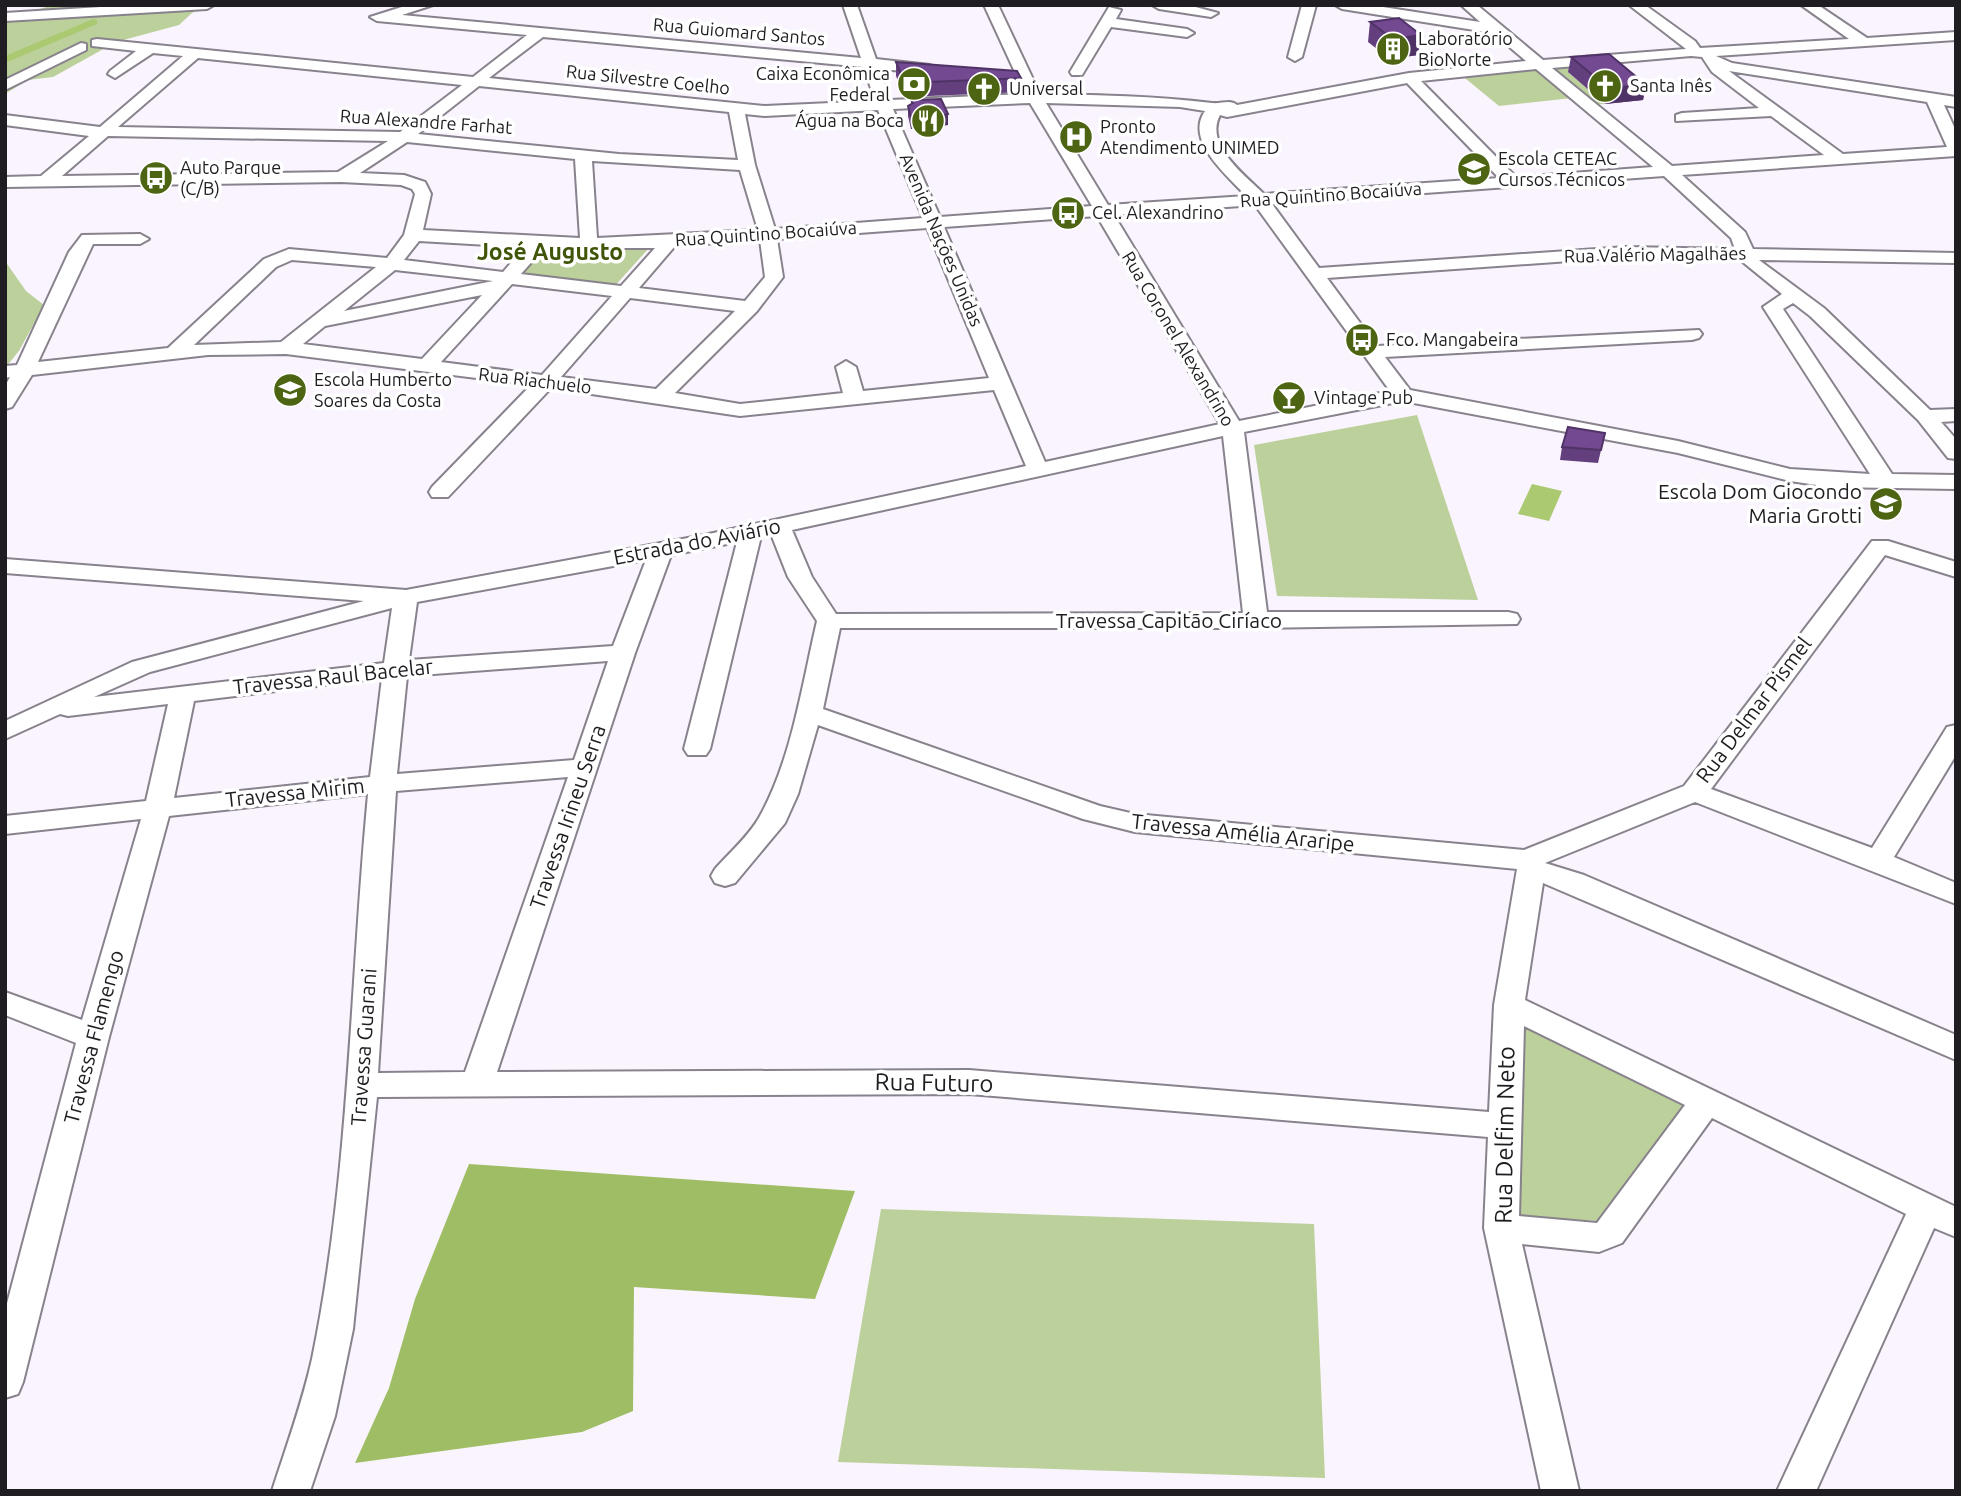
<svg xmlns="http://www.w3.org/2000/svg" width="1961" height="1496" viewBox="0 0 1961 1496" font-family="Ubuntu,sans-serif">
<style>
.green{fill:#bcd09b}
.forest{fill:#9fbd64}
.water{fill:#abc970}
.lines{fill:none;stroke-linecap:round;stroke-linejoin:round}
.canal{fill:#abc970;fill-rule:evenodd}
.minor-casing{stroke:#88828d;stroke-width:4}
.minor{fill:#fff;fill-rule:evenodd}
.wall{fill:#633f7d}
.shaded-wall{fill:#503366}
.building{fill:#734991;stroke:#503366;stroke-width:2}
.labels{text-anchor:middle;stroke-width:7;stroke-linejoin:round;paint-order:stroke}
.far-street-label{font-size:18px;fill:#1f1d21;stroke:#fff}
.far-poi-label{font-size:18px;fill:#1f1d21;stroke:#fff;text-anchor:start}
.poi-label{font-size:21px;fill:#1f1d21;stroke:#fff;text-anchor:end}
.street-label{font-size:21px;fill:#1f1d21;stroke:#fff}
.far-district-label{font-size:23px;font-weight:bold;fill:#405507;stroke:#fff}
.near-street-label{font-size:24px;fill:#1f1d21;stroke:#fff}
</style>
<rect width="100%" height="100%" fill="#faf4fe"/>
<path class="green" d="M52 5H207L192 13 179 25 116 42 53 77 28 80 5 94V21Z
M1599 63 1569 73 1605 104 1585 105 1572 98 1499 106 1460 74Z
M547 247H650L612 289 517 278Z
M5 261 26 291 44 305 19 351 5 368Z
M1417 415 1478 600 1277 596 1254 445Z
M1518 1021 1686 1105 1619 1204 1598 1221 1514 1216Z
M881 1209 1314 1224 1325 1478 838 1462Z"/>
<path class="forest" d="M469 1164 855 1191 815 1299 634 1287 633 1411 582 1432 355 1463 389 1388 415 1299Z"/>
<path class="water" d="M1532 484 1562 491 1549 521 1518 514Z"/>
<g class="lines">
<path class="canal" d="M93 19 97 20V24L5 63V56Z"/>
<g class="minor-casing">
<path id="minor" d="M133 5H214L207 9 5 21V13Z
M408 5H433L402 15 861 58 843 5H857L876 59 930 65 937 69 930 73 879 69 890 100 1025 94 984 5H998L1040 94C1098 95 1155 96 1212 103 1222 104 1230 99 1237 105L1409 73 1526 61 1493 33 1342 9 1335 5H1370L1480 22 1461 5H1477L1543 60 1686 49 1629 5H1645L1695 41 1700 48 1849 39 1801 5H1818L1867 38 1956 32V40L1716 56 1732 63 1956 97V107L1944 105 1956 131V156L1682 175 1745 232 1753 249 1956 253V263L1759 260 1824 308 1930 410 1956 409V421L1941 422 1956 439V459L1948 458 1918 420 1810 316 1793 303 1783 309 1892 474 1956 475V489L1830 487 1790 481 1678 453 1403 401 1244 432 1267 612H1508L1517 614 1520 619 1517 624 1256 628H840L823 709 1100 806 1135 814 1524 850 1684 786 1872 541H1888L1956 562V577L1885 555 1711 789 1872 848 1947 727 1956 725V755L1894 857 1956 883V904L1695 802 1545 863 1584 875 1956 1035V1060L1543 883 1525 1000 1956 1207V1237L1934 1228 1816 1491H1777L1906 1214 1712 1118 1622 1243 1599 1252 1522 1244 1579 1491H1541L1484 1228 1488 1137 969 1094 377 1097 353 1329 335 1416 310 1491H272C286 1447 302 1404 312 1359 350 1174 350 982 368 794L169 816 109 1037 23 1382 18 1394 5 1398V1311L76 1043 5 1015V992L82 1020 141 819 5 834V816L146 801 168 704 68 716 60 714 5 739V721L132 662 364 601 5 573V559L406 590 704 535 1026 466 994 390 740 416 551 388 448 497H432L429 492 432 487 531 385 286 354 208 355 32 375 12 407 5 409V386L10 377 5 378V366L17 365 69 252 82 235 140 234 149 239 140 244H93L38 362 168 348 264 259 289 249 387 258 404 235 415 194 412 189 401 185 341 182 5 187V177L41 176 89 136 5 125V115L100 127 183 56 153 53 115 78 108 74 110 71 136 51 92 46V40L97 39 473 77 527 35 377 21 370 17ZM543 37 864 67 875 101 765 106 489 78ZM1691 56 1702 57 1712 72 1759 108 1682 113 1676 115V121L1771 116 1824 155 1672 166 1552 68ZM198 58 462 85 400 132 118 127ZM1536 69 1653 167 1516 177 1421 81ZM1729 71 1927 102 1947 147 1843 154ZM1407 83 1499 178 1264 194C1245 175 1204 145 1220 115L1227 117ZM479 86 729 112 738 160 619 154 418 134ZM1030 103 1092 206 940 217 893 109ZM1046 103 1180 107 1205 111C1184 141 1228 176 1246 196L1108 205ZM878 110 923 218 775 229 755 165 745 114 765 116ZM108 136 388 141 338 172 62 176ZM407 142 575 159 580 238 423 230 431 194 425 182 404 175 360 173ZM592 161 740 170 758 230 597 238ZM1664 176 1731 238 1735 249 1626 247 1319 268 1272 204ZM1255 205 1390 391 1239 421 1114 215ZM1097 216 1220 424 1045 462 944 227ZM927 228 989 378 863 391 856 367 846 361 836 367 843 393 740 404 675 393 757 311 783 277 777 239ZM760 240 765 277 745 301 639 288 675 246ZM419 241 525 247 503 272 404 260ZM544 248H655L621 286 521 274ZM1626 257 1739 259 1782 294 1763 307 1870 474 1790 469 1678 441 1410 390 1385 357 1692 340 1699 338 1702 334 1699 330 1377 346 1327 278ZM292 260 376 267 281 342 194 345 276 267ZM395 270 493 281 344 311ZM512 284 612 296 542 375 441 362ZM482 295 422 359 303 344 325 326ZM630 298 735 311 656 389 561 377ZM1223 436 1243 613 836 614 812 577 792 530ZM771 534 788 577 817 621C802 685 792 758 760 816 750 835 729 853 715 869L711 876 715 883 725 886 735 883 785 823 798 794 818 725 1083 819 1135 832 1517 869 1494 1005 1489 1112 969 1070 497 1072 635 653 671 555 737 542 684 749 688 755H706L710 749 761 536ZM646 560 613 646 409 660 417 602ZM392 608 384 663 94 697 150 672ZM608 661 574 760 397 774 407 676ZM382 678 370 777 174 798 194 701ZM568 777 465 1072 378 1073 396 791ZM1524 1026 1685 1105 1597 1223 1519 1216Z
M1152 5H1188L1218 13 1211 17 1159 9Z
M1302 5H1316L1302 57 1295 61 1288 57Z
M1109 7 1121 10 1116 19 1187 29 1194 33 1187 37 1111 27 1082 75H1072L1070 72Z
M81 43 86 44V50L5 90V80Z"/>
</g>
<use href="#minor" class="minor"/>
</g>
<path class="wall" d="M1370 22 1421 35 1418 55 1390 59 1368 42Z
M1571 57 1646 85 1643 100 1605 104 1568 72Z
M896 62 1021 78V92L905 97 896 76Z
M911 100 948 114V125L911 129 908 116V106L911 104Z
M1605 433 1598 463 1560 460 1562 447Z"/>
<path class="shaded-wall" d="M1421 35 1418 55 1390 59 1393 39Z
M1646 85 1643 100 1605 104 1608 88Z
M948 114V125L911 129V118Z"/>
<path class="building" d="M1399 18 1421 35 1393 39 1370 22Z
M1609 54 1646 85 1608 88 1571 57Z
M896 62 1017 71 1021 78 905 83Z
M941 99 948 114 911 118 908 106 913 103 911 100Z
M1568 427 1605 433 1601 450 1562 447Z"/>
<defs>
<g id="building-disc" transform="scale(1.75)"><circle r="9.5" fill="#4d6412" stroke="#fff"/><path d="M-4-6H4V6H1V3H-1V6H-4ZM-2.5-4.3h1.7v1.8h-1.7ZM.8-4.3h1.7v1.8H.8ZM-2.5-1h1.7V.8h-1.7ZM.8-1h1.7V.8H.8Z" fill="#fff"/></g>
<g id="bank-disc" transform="scale(1.75)"><circle r="9.5" fill="#4d6412" stroke="#fff"/><path d="M-6-4H6V4H-6ZM0-2.3a2.3 2.3 0 1 0 0 4.6a2.3 2.3 0 1 0 0-4.6Z" fill="#fff"/></g>
<g id="church-disc" transform="scale(1.75)"><circle r="9.5" fill="#4d6412" stroke="#fff"/><path d="M-1.2-6h2.4v3.5h3.3v2.4h-3.3V6h-2.4V-.1h-3.3v-2.4h3.3Z" fill="#fff"/></g>
<g id="restaurant-disc" transform="scale(1.75)"><circle r="9.5" fill="#4d6412" stroke="#fff"/><path d="M-5-6h1v4h1v-4h1v4h1v-4h1v5L-1.5 .5V6h-2V.5L-5-1ZM5-6V6H3V1.5H1.5Q1.5-4 5-6Z" fill="#fff"/></g>
<g id="hospital-disc" transform="scale(1.75)"><circle r="9.5" fill="#4d6412" stroke="#fff"/><path d="M-5-5h3v3.5h4V-5h3V5h-3V1.5h-4V5h-3Z" fill="#fff"/></g>
<g id="school-disc" transform="scale(1.75)"><circle r="9.5" fill="#4d6412" stroke="#fff"/><path d="M0-5L7-2L0 1L-7-2ZM-4 1L0 2.5L4 1V4Q0 6-4 4Z" fill="#fff"/></g>
<g id="bus-disc" transform="scale(1.75)"><circle r="9.5" fill="#4d6412" stroke="#fff"/><path d="M-5-6H5V4H4V6H2V4H-2V6H-4V4H-5ZM-3.5-4V0h7V-4ZM-3.5 1.2v1.5H-2V1.2ZM2 1.2v1.5H3.5V1.2Z" fill="#fff"/></g>
<g id="bar-disc" transform="scale(1.75)"><circle r="9.5" fill="#4d6412" stroke="#fff"/><path d="M-6-5H6L.8 .8V4.5H3.5V6h-7V4.5H-.8V.8Z" fill="#fff"/></g>
</defs>
<g fill-rule="evenodd">
<use href="#building-disc" x="1393" y="49"/>
<use href="#bank-disc" x="914" y="84"/>
<use href="#church-disc" x="1605" y="86"/>
<use href="#church-disc" x="984" y="89"/>
<use href="#restaurant-disc" x="928" y="121"/>
<use href="#hospital-disc" x="1076" y="137"/>
<use href="#school-disc" x="1474" y="169"/>
<use href="#bus-disc" x="156" y="178"/>
<use href="#bus-disc" x="1068" y="213"/>
<use href="#bus-disc" x="1362" y="340"/>
<use href="#school-disc" x="290" y="390"/>
<use href="#bar-disc" x="1289" y="398"/>
<use href="#school-disc" x="1886" y="504"/>
</g>
<g class="labels">
<g class="far-street-label">
<text transform="translate(739 32) rotate(5)" y="6">Rua Guiomard Santos</text>
<text transform="translate(648 80) rotate(6)" y="6">Rua Silvestre Coelho</text>
<text transform="translate(426 122) rotate(4)" y="6">Rua Alexandre Farhat</text>
<text transform="translate(1331 195) rotate(-4)" y="6">Rua Quintino Bocaiúva</text>
<text transform="translate(766 234) rotate(-4)" y="6">Rua Quintino Bocaiúva</text>
<text transform="translate(941 240) rotate(67)" y="6">Avenida Nações Unidas</text>
<text transform="translate(1655 255) rotate(-1)" y="6">Rua Valério Magalhães</text>
<text transform="translate(1178 339) rotate(59)" y="6">Rua Coronel Alexandrino</text>
<text transform="translate(535 381) rotate(7)" y="6">Rua Riachuelo</text>
</g>
<g class="far-poi-label">
<text x="1418" y="45">Laboratório<tspan x="1418" dy="21">BioNorte</tspan></text>
<text x="890" y="80" text-anchor="end">Caixa Econômica<tspan x="890" dy="21">Federal</tspan></text>
<text x="1630" y="92">Santa Inês</text>
<text x="1009" y="95">Universal</text>
<text x="904" y="127" text-anchor="end">Água na Boca</text>
<text x="1100" y="133">Pronto<tspan x="1100" dy="21">Atendimento UNIMED</tspan></text>
<text x="1498" y="165">Escola CETEAC<tspan x="1498" dy="21">Cursos Técnicos</tspan></text>
<text x="180" y="174">Auto Parque<tspan x="180" dy="21">(C/B)</tspan></text>
<text x="1092" y="219">Cel. Alexandrino</text>
<text x="1386" y="346">Fco. Mangabeira</text>
<text x="314" y="386">Escola Humberto<tspan x="314" dy="21">Soares da Costa</tspan></text>
<text x="1314" y="404">Vintage Pub</text>
</g>
<g class="poi-label">
<text x="1862" y="499">Escola Dom Giocondo<tspan x="1862" dy="24">Maria Grotti</tspan></text>
</g>
<g class="street-label">
<text transform="translate(697 542) rotate(-11)" y="7">Estrada do Aviário</text>
<text x="1169" y="628">Travessa Capitão Ciríaco</text>
<text transform="translate(333 677) rotate(-6)" y="7">Travessa Raul Bacelar</text>
<text transform="translate(1754 710) rotate(-53)" y="7">Rua Delmar Pismel</text>
<text transform="translate(295 793) rotate(-6)" y="7">Travessa Mirim</text>
<text transform="translate(568 817) rotate(-71)" y="7">Travessa Irineu Serra</text>
<text transform="translate(1243 833) rotate(6)" y="7">Travessa Amélia Araripe</text>
<text transform="translate(94 1037) rotate(-75)" y="7">Travessa Flamengo</text>
<text transform="translate(364 1047) rotate(-86)" y="7">Travessa Guarani</text>
</g>
<g class="far-district-label">
<text x="550" y="260">José Augusto</text>
</g>
<g class="near-street-label">
<text transform="translate(934 1083) rotate(1)" y="8">Rua Futuro</text>
<text transform="translate(1505 1135) rotate(-89)" y="8">Rua Delfim Neto</text>
</g>
</g>
<rect width="1961" height="1496" fill="none" stroke="#1f1d21" stroke-width="14"/>
</svg>
